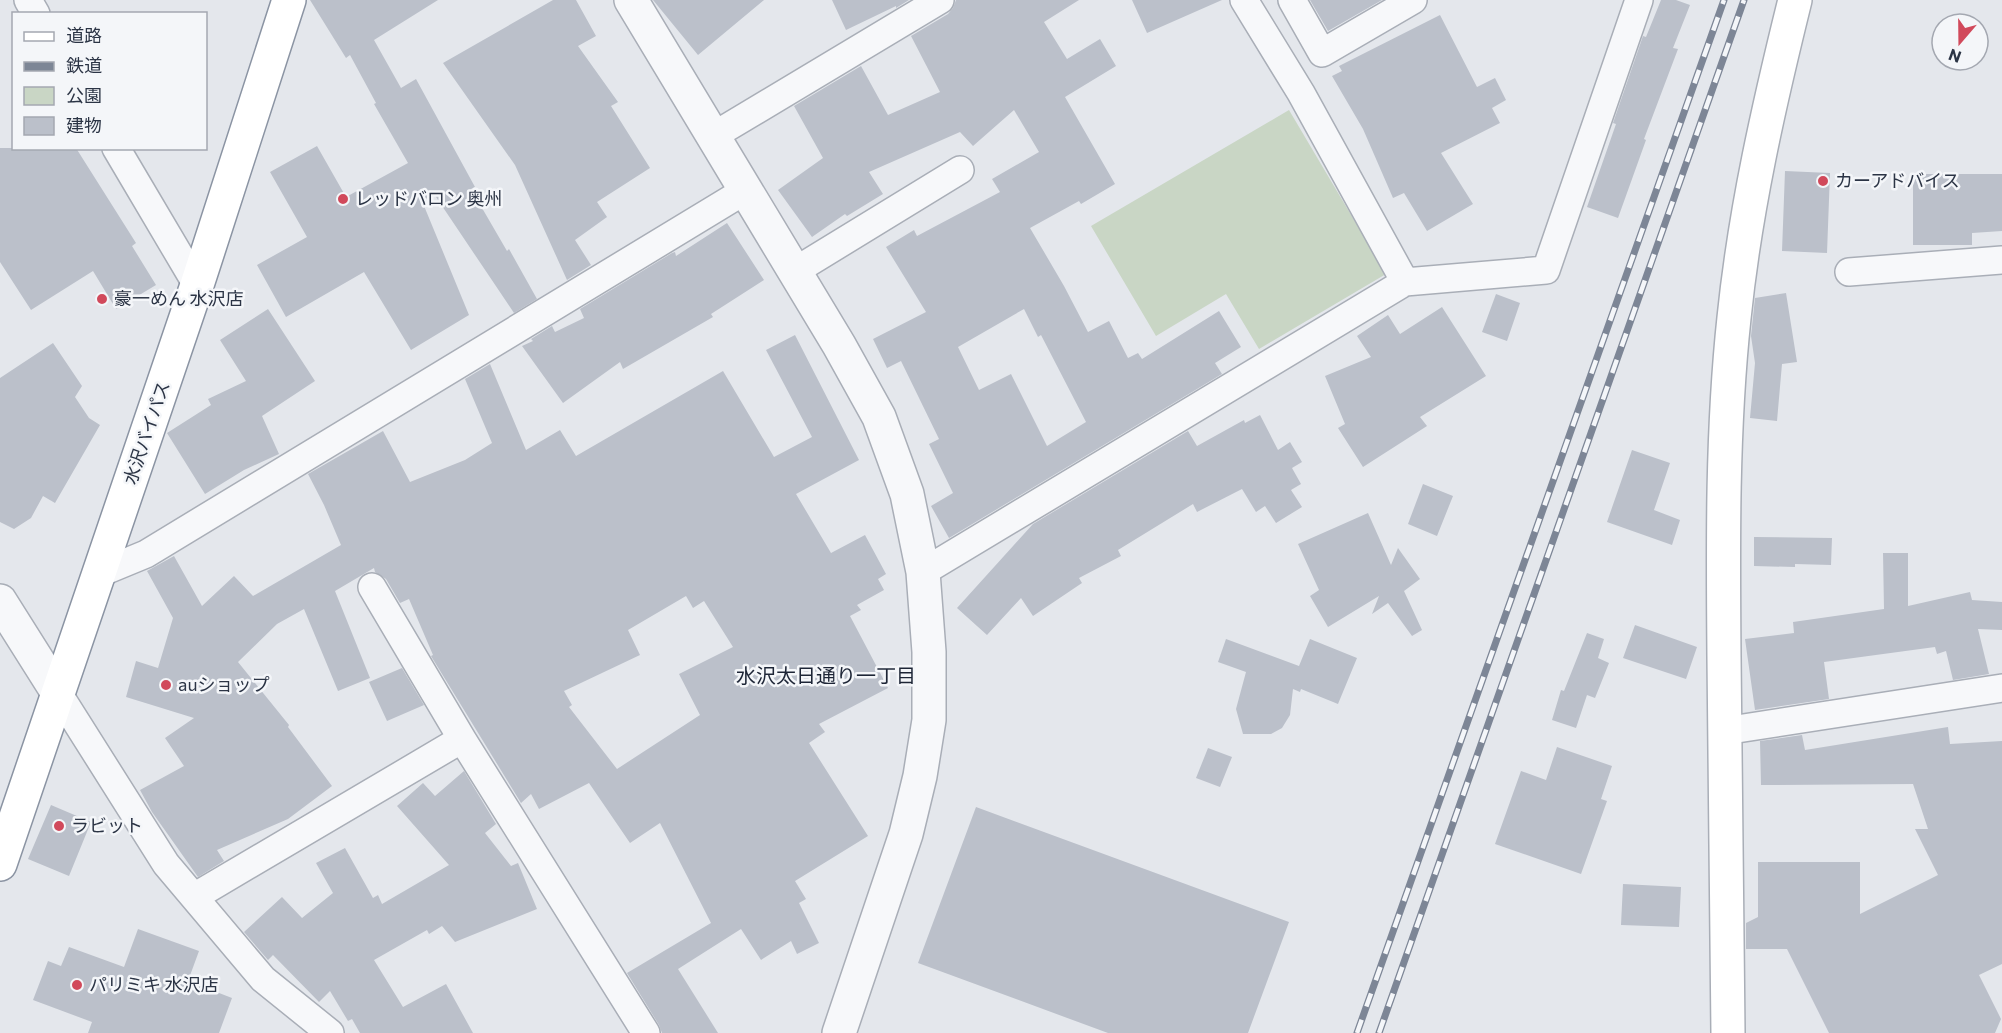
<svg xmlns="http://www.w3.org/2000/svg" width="2002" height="1033" viewBox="0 0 2002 1033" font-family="Commissioner,'Noto Sans JP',sans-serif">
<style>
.green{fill:#c9d6c5}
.building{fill:#bbc0ca;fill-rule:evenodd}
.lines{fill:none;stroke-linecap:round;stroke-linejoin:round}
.minor-casing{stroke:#a9aeb7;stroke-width:30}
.tertiary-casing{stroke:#a9aeb7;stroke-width:36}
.secondary-casing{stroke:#a9aeb7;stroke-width:36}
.trunk-casing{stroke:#8b94a3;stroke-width:36}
.minor{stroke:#f7f8fa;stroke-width:27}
.tertiary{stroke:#f7f8fa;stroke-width:33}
.secondary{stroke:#fff;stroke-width:33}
.trunk{stroke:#fff;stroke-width:33}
.rail-casing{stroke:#7d8696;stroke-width:7}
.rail{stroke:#f4f6f9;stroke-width:4.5;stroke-dasharray:14;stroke-linecap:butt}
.poi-dot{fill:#d1495b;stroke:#f4f6f9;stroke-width:2}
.labels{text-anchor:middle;stroke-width:5;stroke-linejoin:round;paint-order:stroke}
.poi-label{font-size:18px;fill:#2b3445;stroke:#f4f6f9;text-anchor:start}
.street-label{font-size:18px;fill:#2b3445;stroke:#f4f6f9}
.neighbourhood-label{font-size:20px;fill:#1d2536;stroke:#f4f6f9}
</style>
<rect width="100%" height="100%" fill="#e4e7ec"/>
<path class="green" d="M1289 110 1386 274 1259 349 1226 294 1156 336 1091 226Z"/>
<path class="building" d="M310 0H438L374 40 401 88 416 79 475 187 471 189 507 251 509 249 537 299 514 313 434 194 422 201 469 315 411 350 364 272 286 317 257 265 307 237 270 172 317 146 346 197 408 163 374 104 376 103 350 55 346 58Z
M553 0H576L596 36 578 46 618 102 611 106 650 168 597 202 607 217 575 240 591 265 567 280 515 165 443 63Z
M653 0H764L698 55Z
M832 0H909L896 8V6L846 30Z
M956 0H1079L1044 22 1067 59 1100 39 1116 66 1065 97 1115 184 1081 204 1079 201 1030 228 1064 286 1088 332 1109 321 1128 358 1138 353 1142 359 1219 311 1241 347 1215 363 1222 374 949 538 931 506 953 493 929 444 939 439 901 361 887 368 873 339 926 312 886 247 914 230 917 236 1000 192 992 179 1039 152 1014 110 973 146 960 132 869 172 883 194 847 216 845 214 812 237 778 190 823 158 794 106 861 66 888 115 940 92 911 36 948 14 953 8ZM1024 309 1038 337 1041 335 1086 422 1047 446 1011 374 979 390 958 347Z
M1132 0H1222L1147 33Z
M1310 0H1382L1328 31Z
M1661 0H1676L1690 5 1673 48 1678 49 1644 139 1646 140 1618 218 1587 207 1616 124 1613 123 1643 36 1646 37Z
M1440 15 1477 87 1495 78 1506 100 1492 108 1500 123 1441 153 1473 204 1427 231 1404 193 1393 198 1363 129 1332 76 1342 71 1339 66Z
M0 148H76L136 243 132 246 156 285 116 309 93 271 31 310 0 262Z
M1785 171 1830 173 1827 253 1782 251Z
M1913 174H2002V231L1972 233V245H1913Z
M727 223 764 280 711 314 713 317 623 369 620 362 563 403 522 346 533 341 531 339 552 326 555 332 584 318 580 309 672 253 675 252 676 256Z
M1786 293 1797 362 1782 364 1777 421 1750 418 1755 363 1751 336 1755 298Z
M1496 294 1520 303 1507 341 1482 332Z
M1442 307 1486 376 1420 417 1427 426 1363 467 1338 428 1345 424 1325 376 1371 357 1357 336 1388 315 1400 334Z
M268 309 315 381 262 416 279 454 244 470 205 494 167 433 211 405 208 399 246 381 220 340Z
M795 335 859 460 796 494 831 553 865 535 886 574 878 579 884 590 857 605 861 610 850 616 888 688 819 724 825 732 809 743 868 836 795 881 806 899 799 903 819 943 797 954 791 941 761 960 741 929 678 969 718 1033H662L659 1025 627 973 711 923 660 823 630 843 589 783 539 809 531 794 521 803 431 656 433 655 409 599 400 603 386 579 375 572 374 568 335 591 370 678 338 691 304 609 277 624 238 662 289 725 288 727 332 786 288 819 217 850 224 861 198 877 152 812 140 790 184 766 165 738 194 718 126 697 136 661 158 668 173 618 147 571 174 556 202 606 234 576 253 596 341 545 324 505 308 474 383 431 410 482 465 460 492 443 465 379 490 364 526 450 560 430 576 456 723 371 774 457 812 437 766 350ZM686 596 693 608 704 601 733 647 679 674 700 715 617 769 569 707 572 705 564 691 640 655 628 630Z
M53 343 82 386 75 397 89 418 100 425 55 503 43 496 31 518 14 529 0 522V378Z
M1260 415 1278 450 1290 442 1302 462 1292 468 1301 484 1291 490 1302 507 1276 523 1265 506 1256 512 1242 489 1197 512 1193 504 1118 550 1121 556 1079 578 1082 583 1033 616 1021 598 987 635 957 608 1033 524 1188 431 1197 446 1244 420 1245 423Z
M1632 450 1670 463 1654 510 1680 520 1672 545 1607 522Z
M1423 484 1453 496 1437 536 1408 524Z
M1368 513 1391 565 1398 548 1420 579 1404 591 1422 630 1412 636 1388 603 1372 614 1379 596 1328 627 1310 596 1319 590 1298 544Z
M1754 537 1832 538 1831 565 1795 564V567L1754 566Z
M1883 553H1908V606L1970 592 1972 600 2002 602V630L1978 629 1989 674 1953 680 1946 651 1937 654 1935 647 1824 662 1829 699 1755 710 1745 639 1794 633 1793 622 1884 609Z
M1635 625 1697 647 1686 679 1623 658Z
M1587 633 1604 639 1598 658 1609 663 1595 698 1587 695 1576 728 1552 720 1561 690 1564 691Z
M1226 639 1299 666 1310 639 1357 658 1338 704 1301 689 1300 692 1293 689 1290 715 1282 728 1271 734H1243L1236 709 1246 672 1218 662Z
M402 668 424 705 387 721 369 682Z
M1948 727 1950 744 2002 741V964L1979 975 2001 1019 1995 1033H1829L1787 949H1746V923L1758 917V862H1860V914L1938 875 1915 829H1928L1913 784 1761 785 1760 741 1802 735 1805 750Z
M1557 747 1612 766 1601 799 1607 801 1581 874 1495 844 1521 771 1546 780Z
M1208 748 1232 757 1220 787 1196 778Z
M464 771 496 824 485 833 511 866 518 863 537 909 455 942 442 926 429 934 427 930 374 960 403 1007 446 984 473 1033H360L352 1019 348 1021 330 991 319 1002 273 955 268 960 244 932 282 897 302 918 333 893 316 863 345 848 373 898 378 895 382 904 449 865 397 806 423 783 435 796Z
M51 805 91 822 69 876 28 859Z
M976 807 1289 922 1248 1033H1108L918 963Z
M1623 884 1681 887 1679 927 1621 925Z
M138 929 199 951 188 981 232 998 219 1033H88L92 1022 33 1000 48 961 61 966 69 947 124 967Z"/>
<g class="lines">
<g class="minor-casing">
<path id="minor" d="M28 0 36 14
M1244 0 1301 93 1405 282
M1292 0 1322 53 1413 0
M713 136 940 0
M116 148 197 285
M795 271 960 170
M1849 272 2002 260
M923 572 1405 282 1546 270 1639 0
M100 573 146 554 746 190
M372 587 462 739
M58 693 166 864 263 979 330 1033
M1724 731 2002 688
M194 897 462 739 646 1033"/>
</g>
<g class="tertiary-casing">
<path id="tertiary" d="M631 0 839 345 879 417 907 494 923 572 929 652V720L920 776 906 834 839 1033
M0 601 58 693"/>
</g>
<g class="secondary-casing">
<path id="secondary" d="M1728 1033C1727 908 1725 782 1724 657 1723 544 1722 430 1734 318 1745 210 1769 105 1795 0"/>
</g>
<g class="trunk-casing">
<path id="trunk" d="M0 864 197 285 289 0"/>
</g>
<use href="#minor" class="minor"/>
<use href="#tertiary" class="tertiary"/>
<use href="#secondary" class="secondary"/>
<use href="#trunk" class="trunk"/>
<g class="rail-casing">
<path id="rail" d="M1357 1033 1724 0
M1379 1033 1744 0"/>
</g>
<use href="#rail" class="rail"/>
</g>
<g class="poi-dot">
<circle cx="1823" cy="181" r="6"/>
<circle cx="343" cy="199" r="6"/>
<circle cx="102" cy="299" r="6"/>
<circle cx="166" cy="685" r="6"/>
<circle cx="59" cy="826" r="6"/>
<circle cx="77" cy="985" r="6"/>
</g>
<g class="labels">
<g class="poi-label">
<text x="1835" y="187">カーアドバイス</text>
<text x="355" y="205">レッドバロン 奥州</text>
<text x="114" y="305">豪一めん 水沢店</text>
<text x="178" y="691">auショップ</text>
<text x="71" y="832">ラビット</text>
<text x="89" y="991">パリミキ 水沢店</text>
</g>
<g class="street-label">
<text transform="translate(147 433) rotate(-71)" y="6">水沢バイパス</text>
</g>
<g class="neighbourhood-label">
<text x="826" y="683">水沢太日通り一丁目</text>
</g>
</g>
<rect x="12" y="12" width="195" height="138" fill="#f4f6f9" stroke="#a4a8b1" stroke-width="1.5"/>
<rect x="24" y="32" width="30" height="9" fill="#ffffff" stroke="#a4a8b1" stroke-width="1.5"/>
<text x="66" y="42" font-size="18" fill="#2b3445">道路</text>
<rect x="24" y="62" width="30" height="9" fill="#7d8696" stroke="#a4a8b1" stroke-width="1.5"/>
<text x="66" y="72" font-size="18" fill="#2b3445">鉄道</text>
<rect x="24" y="87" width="30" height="18" fill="#c9d6c5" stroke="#a4a8b1" stroke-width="1.5"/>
<text x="66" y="102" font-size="18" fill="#2b3445">公園</text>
<rect x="24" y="117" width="30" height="18" fill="#bbc0ca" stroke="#a4a8b1" stroke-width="1.5"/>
<text x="66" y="132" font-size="18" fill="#2b3445">建物</text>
<g transform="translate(1960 42) rotate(200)"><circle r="28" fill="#f4f6f9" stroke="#a4a8b1" stroke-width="1.5"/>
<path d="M0-4.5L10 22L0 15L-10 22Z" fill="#d1495b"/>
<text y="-9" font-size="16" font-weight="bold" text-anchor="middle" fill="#2b3445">N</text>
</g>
</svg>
